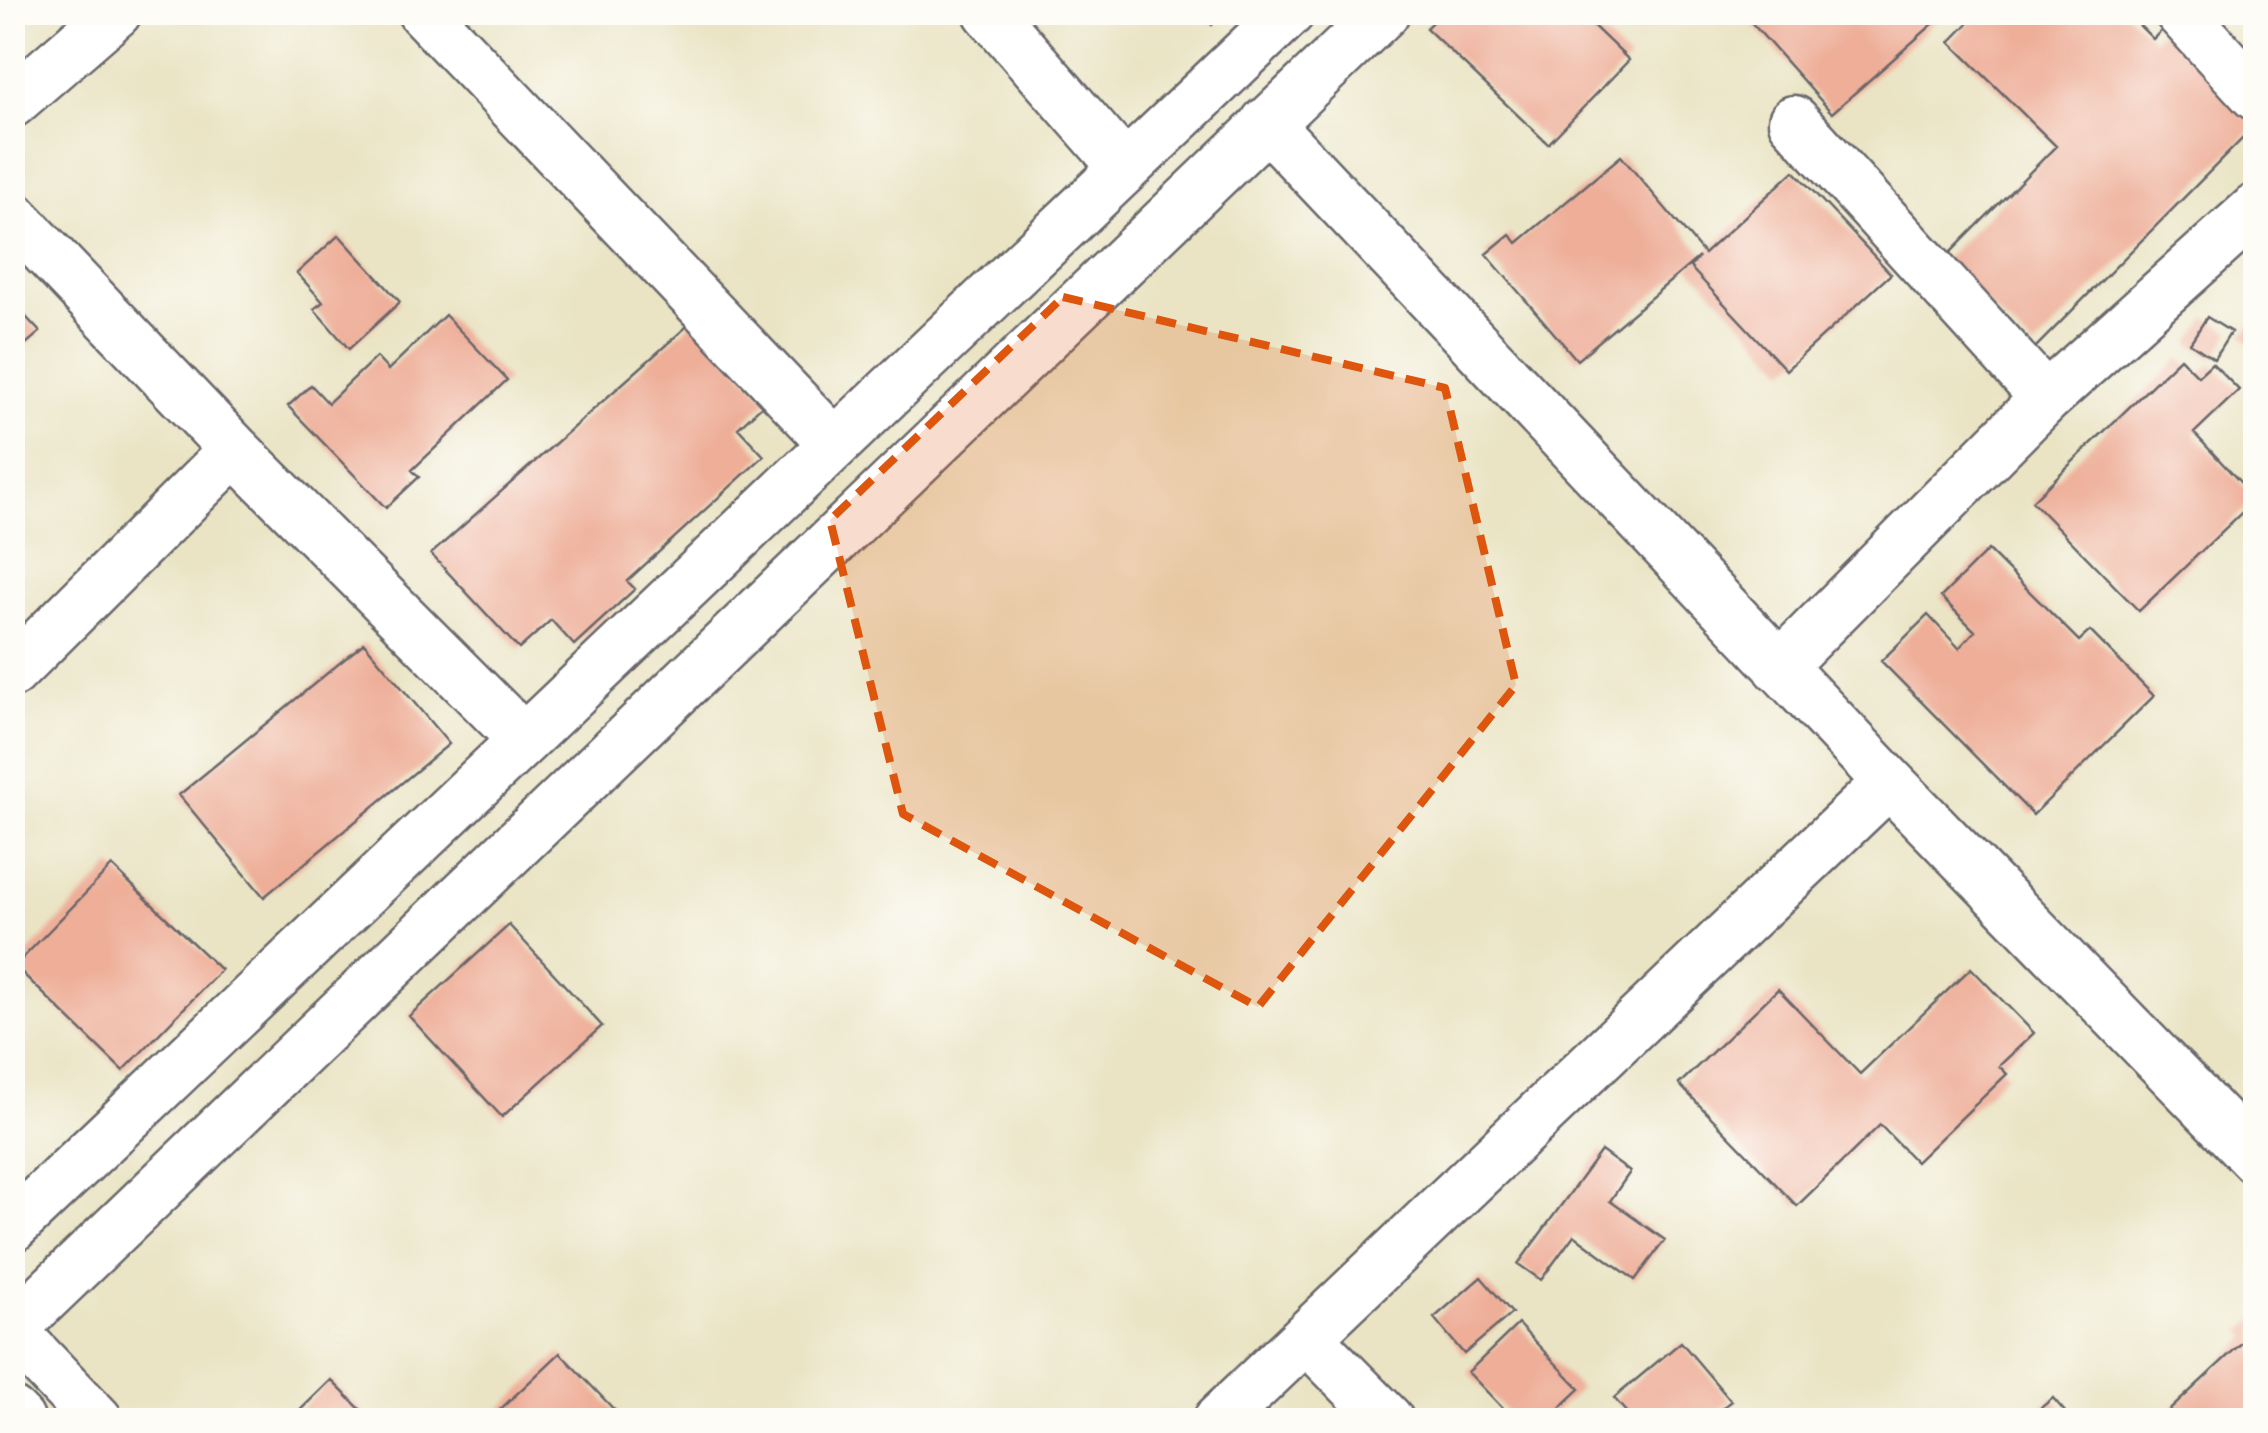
<svg xmlns="http://www.w3.org/2000/svg" width="2268" height="1433" viewBox="0 0 2268 1433" font-family="'Gochi Hand',sans-serif">
<style>
.building{fill:#eeae98}
.lines{fill:none;stroke-linecap:round;stroke-linejoin:round}
.minor-casing{stroke:#68666b;stroke-width:55}
.minor{stroke:#fff;stroke-width:50}
.marked{fill:#de560e;fill-opacity:0.2;stroke:#de560e;stroke-width:8;stroke-dasharray:20 12;stroke-linejoin:round}
</style>
<rect width="100%" height="100%" fill="#fdfcf7"/>
<filter id="ink" filterUnits="userSpaceOnUse"><feTurbulence type="fractalNoise" baseFrequency=".01" numOctaves="2"/><feDisplacementMap in="SourceGraphic" scale="20" xChannelSelector="R" yChannelSelector="G"/><feConvolveMatrix kernelMatrix="1 2 1 2 8 2 1 2 1" color-interpolation-filters="sRGB"/></filter>
<filter id="wash" filterUnits="userSpaceOnUse"><feTurbulence type="fractalNoise" baseFrequency=".0048" numOctaves="4" result="noise"/><feDisplacementMap in="SourceGraphic" scale="40" xChannelSelector="R" yChannelSelector="G"/><feGaussianBlur stdDeviation="2.25" result="paint"/><feColorMatrix in="noise" values="0 0 0 0 0 0 0 0 0 0 0 0 0 0 0 0 0 1.4 0 .05"/><feComposite in="paint" operator="in"/></filter>
<g filter="url(#wash)">
<rect width="100%" height="100%" fill="#eae4c5"/>
<g id="blocks">
<path class="building" d="M1200 12H1224L1212 25Z
M1442 12H1579L1629 60 1548 144 1426 28Z
M1742 12H1939L1942 16 1832 113Z
M1979 12H2126L2153 39 2167 25 2256 112V125L2034 349 1942 261 2056 146 1950 42Z
M1621 156 1704 254 1794 171 1891 274 1786 370 1690 267 1699 257 1577 360 1486 254 1510 234 1517 243Z
M339 235 400 302 349 349 314 309 323 302 297 273Z
M12 302 40 332 12 356Z
M445 315 507 380 412 470 419 477 386 508 288 406 311 385 328 403 376 357 388 370Z
M2207 317 2231 332 2214 359 2190 343Z
M694 320 768 400 738 428 764 456 627 581 635 589 574 645 551 620 519 649 431 554Z
M2256 322V348L2242 335Z
M2180 358 2198 376 2212 363 2239 390 2194 433 2256 499 2139 611 2032 501Z
M1988 550 2079 641 2090 631 2154 696 2033 815 1881 661 1928 615 1959 648 1975 631 1941 597Z
M364 643 449 744 264 897 179 795Z
M112 866 221 970 123 1071 15 966Z
M509 925 602 1026 502 1117 409 1016Z
M1971 968 2034 1033 1999 1066 2007 1074 1916 1162 1880 1125 1797 1206 1679 1084 1778 989 1860 1074Z
M1601 1151 1630 1172 1610 1201 1665 1240 1635 1280 1574 1235 1541 1280 1518 1264Z
M1481 1277 1512 1313 1464 1354 1434 1318Z
M2256 1319V1420H2159L2248 1337 2242 1331Z
M1518 1324 1580 1389 1547 1420H1514L1468 1372Z
M1681 1342 1731 1401 1707 1420H1633L1614 1398Z
M560 1353 624 1420H489Z
M331 1380 371 1420H290Z
M2053 1398 2072 1420H2026Z"/>
</g>
</g>
<g filter="url(#ink)">
<use href="#blocks" fill-opacity="0" stroke="#68666b" stroke-width="2.5"/>
<g class="lines">
<g class="minor-casing">
<path id="minor" d="M423 12 835 444
M989 12 1125 168
M2180 12 2256 95
M12 102 116 12
M1794 121 2046 398
M1266 123 1889 782 2256 1159
M12 216 235 450 524 740
M1779 667 2046 398 2256 209
M12 672 235 450
M12 1227 1289 12
M12 1329 1384 12
M12 1331 97 1420
M1306 1337 1388 1420
M12 1413 19 1420
M1219 1420 1889 782"/>
</g>
<use href="#minor" class="minor"/>
</g>
</g>
<path class="marked" d="M1063 297 1445 388 1516 685 1258 1007 903 814 830 520Z"/>
<rect width="2268" height="1433" fill="none" stroke="#fdfcf7" stroke-width="50"/>
</svg>
